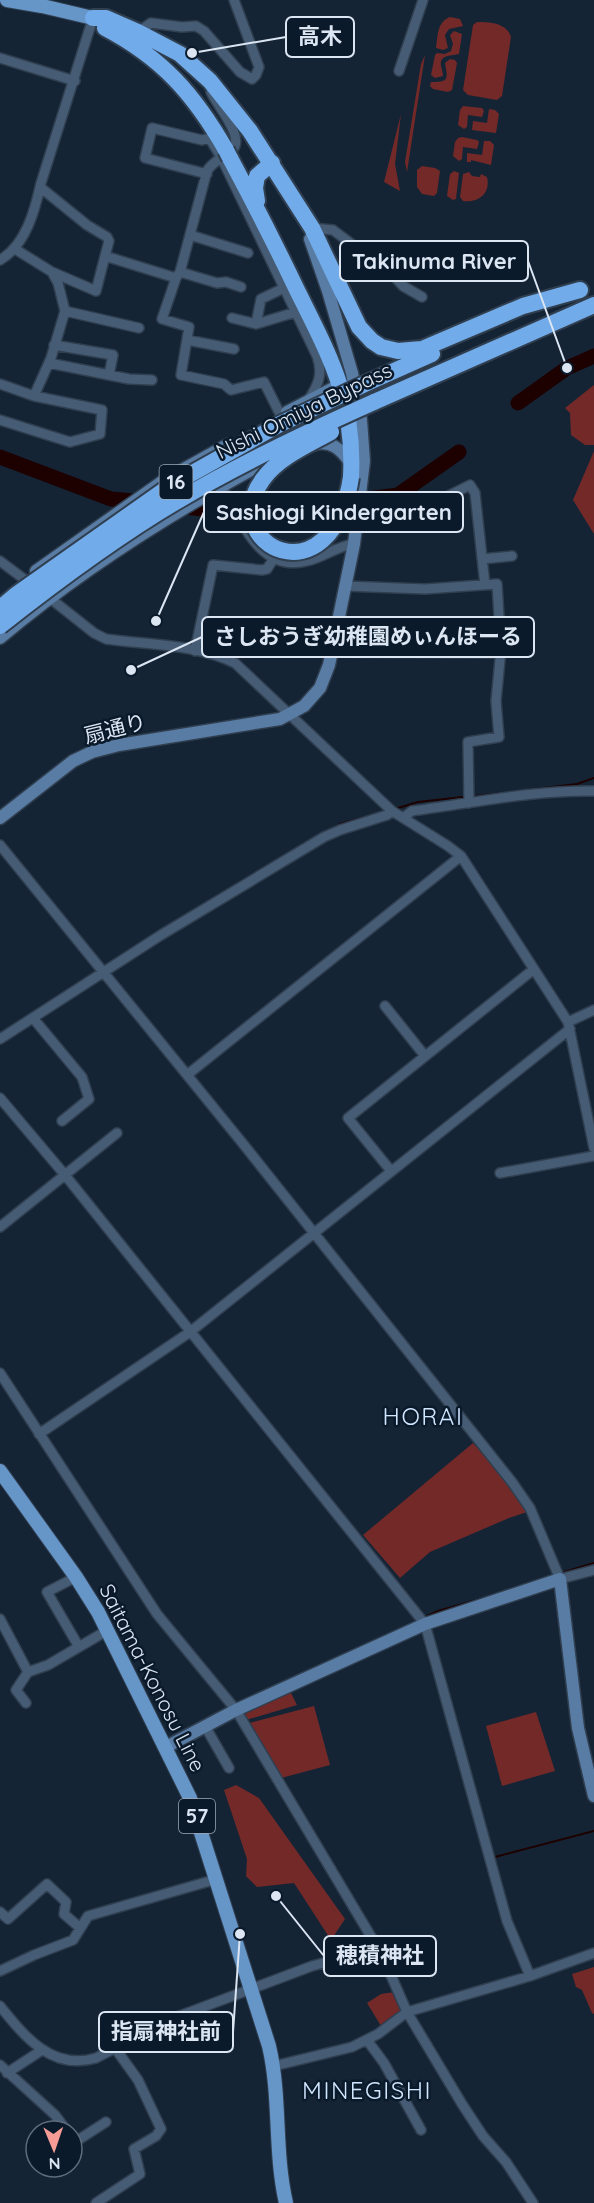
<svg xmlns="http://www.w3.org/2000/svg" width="594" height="2203" viewBox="0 0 594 2203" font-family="Quicksand,'Noto Sans JP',sans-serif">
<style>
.green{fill:#722928}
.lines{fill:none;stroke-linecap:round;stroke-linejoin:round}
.stream{stroke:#1d0000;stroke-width:2}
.river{stroke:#1d0000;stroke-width:15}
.street-casing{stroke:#303f50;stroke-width:12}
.secondary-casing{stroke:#303f50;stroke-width:15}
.primary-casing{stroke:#303f50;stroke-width:16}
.highway-casing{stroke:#303f50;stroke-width:20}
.street{stroke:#465c75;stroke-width:9}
.secondary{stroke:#587ca4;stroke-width:12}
.primary{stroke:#6695c8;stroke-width:14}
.highway{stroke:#72abe9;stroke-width:16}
.highway-bridge-casing{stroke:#303f50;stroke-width:20;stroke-linecap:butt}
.highway-bridge{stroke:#72abe9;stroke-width:16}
.labels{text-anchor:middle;stroke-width:5;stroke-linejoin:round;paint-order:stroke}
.shield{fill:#0a1a2b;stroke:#9da9b7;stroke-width:1.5}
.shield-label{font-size:20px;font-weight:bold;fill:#dce6f3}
.street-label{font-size:21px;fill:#dce6f3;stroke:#0a1a2b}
.quarter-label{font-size:24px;letter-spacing:1.5px;fill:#d1e7ff;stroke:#0a1a2b}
.leader{fill:none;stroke:#dce6f3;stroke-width:2}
.callout-dot{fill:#dce6f3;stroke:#0a1a2b;stroke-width:2}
.callout{fill:#0a1a2b;stroke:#dce6f3;stroke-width:2}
.callout-label{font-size:22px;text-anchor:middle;font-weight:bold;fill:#dce6f3}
</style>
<rect width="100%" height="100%" fill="#142435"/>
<path class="green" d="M450 17 460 19 463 26 449 29 445 35 448 48 443 50 436 48C438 35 437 22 450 17Z
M477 22C490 22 507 23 511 37L502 96 497 100 468 95 463 90 473 25Z
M454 31 462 34 459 54C452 56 439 54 441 66 442 70 443 73 443 76L435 78 431 75 435 55 437 53 445 54 451 51 453 44 450 35Z
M425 55 407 172 405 162 421 64Z
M450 59 455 60 457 63 452 90 448 92 433 89 430 86 431 82C449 82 448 79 445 63Z
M463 106 482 108 484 111 482 117 468 115 467 127 464 129 458 125 460 110Z
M489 109 495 110 499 114 496 133 472 130 473 121 487 123Z
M401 114 395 164 400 191 384 182Z
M462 137 477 140 479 142 477 149 463 147 462 159 459 161 453 156 455 142 458 138Z
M484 141H490L494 145 491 165 471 160V162H467V153L482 155Z
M422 166 435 168 440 171 437 193 434 196 422 194 417 187V170Z
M454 171 459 173 456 199 453 200 447 196 450 174Z
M469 172 472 176 480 177 481 174 487 177C491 193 479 203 463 201L460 197 463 174Z
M594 385V445H585L571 435 570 413 565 408Z
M594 451V534L573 500Z
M473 1443 504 1478 527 1512 509 1518 430 1552 400 1578 363 1535Z
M290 1691 297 1705 246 1720 242 1714Z
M314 1706 330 1765 281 1778 249 1723Z
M536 1712 555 1771 502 1786 486 1726Z
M236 1785 259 1798 345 1919 331 1940 294 1883 257 1887 246 1876 247 1859 224 1790Z
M594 1967V2014L592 2013 582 1990 576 1987 572 1974Z
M395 1992 403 2011 381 2026 367 2003 381 1994Z"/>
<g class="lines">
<path class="stream" d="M476 796 577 784 594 778
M398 808 418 802 463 797
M328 831 340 824 379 813
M35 1011 83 980
M561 1573 594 1563
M425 1617 438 1611 487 1597
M403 1628 419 1620
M495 1857 594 1831"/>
<path class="river" d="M518 403 567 368 594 356
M0 457 111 499 145 502
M178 506 202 509 320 505 398 495 459 452"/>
<g class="street-casing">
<path id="street" d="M137 33 151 23 182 27 196 26 204 31 240 72 252 79 256 75 259 67 234 0
M0 58 75 81
M399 71 423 0
M210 139 221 157 317 356C323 373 319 384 309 399
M207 174 145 158 152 128 202 140 209 138
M40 187 87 225 107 237 109 241 105 256
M312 228 333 230 361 251 375 255 403 286 422 297
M190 235 248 253
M0 260C26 245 35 210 41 183L93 18
M52 272 96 291 105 256 176 278 180 272 207 171C214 160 223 158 232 150 246 138 217 106 211 92
M180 272 217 283 226 282 241 287
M176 278 162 319 189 327 181 375 224 384 231 390 264 382 281 416
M65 311 139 328
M232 318 256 324 296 312
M256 324 261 299 284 288
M187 340 234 349
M54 345 113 355 109 375
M49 363 129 379 152 380
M0 384 34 396 51 358 65 311 58 283 52 272 15 249
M0 420 70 442 100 434 102 410 34 396
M219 482C240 514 256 574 307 561 324 557 337 546 354 544
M357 528 426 507 470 485 475 493 485 585
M482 559 512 556
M0 561 32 585
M344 586 425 589 497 584 501 649 496 701 499 737 468 742 469 803
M46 595 94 633 106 639C148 645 196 644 235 663L392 811 448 846 461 856 568 1022 594 1148
M195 651 213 565 262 570 267 569 274 558
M331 652 501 653
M403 818 412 811C472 803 533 790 594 791
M0 845 244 1145 512 1482 530 1508 560 1579 594 1570
M385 1006 425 1056
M33 1018 82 1077 89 1099 62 1121
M568 1022 594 1010
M0 1039 161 935 324 837 340 830 387 815 392 811
M187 1075 461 856
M0 1098 65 1175 425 1624 507 1921 530 1976
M391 1171 348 1118 534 969
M500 1173 594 1156
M0 1227 117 1133
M0 1373 157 1614 236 1710 382 1955 407 2012 462 2104 483 2136 506 2162 533 2203
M39 1434 190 1332 570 1029
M76 1577 47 1592 79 1647
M0 1619 28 1672
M26 1703 16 1690 28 1672 48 1665 108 1630
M205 1726 229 1768
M0 1912 8 1919 47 1884 66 1902 64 1914 79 1927
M0 1971 34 1955 73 1940 88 1916 217 1879
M0 2006C25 2037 52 2071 96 2058L174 2018 312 1966 323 1963 335 1969 382 1955
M367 2040 384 2063 421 2130
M0 2065 55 2115 67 2131
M274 2066 352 2047 378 2034 407 2012 530 1976 594 1953
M7 2073 42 2050
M72 2138 75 2142 106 2122
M96 2203 140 2174 134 2149 156 2136 161 2129 138 2080 115 2048"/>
</g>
<g class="secondary-casing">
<path id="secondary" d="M287 412 341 384
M313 445C331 439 342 450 351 464
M36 571 166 479 227 445
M0 638C83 568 176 510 271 459
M0 818 73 761 92 752 119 745 280 719 304 706 320 688 329 665 354 544 364 461 361 420 352 373 328 291 310 239
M166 1747 236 1710 425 1624 560 1579 578 1728 594 1796"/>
</g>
<g class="primary-casing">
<path id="primary" d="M7 0 42 6 93 18
M0 1471 76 1577 98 1612 190 1798 269 2046C281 2097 274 2151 286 2203"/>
</g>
<g class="highway-casing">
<path id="highway" d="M93 18H106L138 32 180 54 210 81 250 131 312 228 359 327 372 341 381 347 398 351 422 349 523 306 580 290
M105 28C162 58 194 94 226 150
M230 158C253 201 275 244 296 288 329 355 355 399 351 477
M257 201 255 188 257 176 272 163
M367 383 432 354
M374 402 594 305"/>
</g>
<use href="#street" class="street"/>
<use href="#secondary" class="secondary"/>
<use href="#primary" class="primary"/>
<use href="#highway" class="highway"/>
<g class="highway-bridge-casing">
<path id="highway-bridge" d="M226 150 230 158
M331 432C308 445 279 457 263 479 215 545 332 604 351 477
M0 608 17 594 173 484 280 424 367 383
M0 626C57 581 116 537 179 500 241 463 307 432 374 402"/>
</g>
<use href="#highway-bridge" class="highway-bridge"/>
</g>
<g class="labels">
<g class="shield">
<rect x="159.5" y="465" width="33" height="34" rx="4.5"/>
<rect x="179" y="1799" width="36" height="34" rx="4.5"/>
</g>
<g class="shield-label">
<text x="176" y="489">16</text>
<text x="197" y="1823">57</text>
</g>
<g class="street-label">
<text transform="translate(304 411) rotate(-26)" y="7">Nishi Omiya Bypass</text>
<text transform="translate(115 729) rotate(-14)" y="7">扇通り</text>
<text transform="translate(152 1678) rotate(63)" y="7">Saitama-Konosu Line</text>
</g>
<g class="quarter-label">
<text x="423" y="1425">HORAI</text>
<text x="367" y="2099">MINEGISHI</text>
</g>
</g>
<path class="leader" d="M192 53L286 37M567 368L528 261M156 621L204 512M131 670L202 637M276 1896L324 1956M240 1934L233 2032"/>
<g class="callout-dot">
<circle cx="192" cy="53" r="6"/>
<circle cx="567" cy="368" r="6"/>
<circle cx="156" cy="621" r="6"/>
<circle cx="131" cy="670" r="6"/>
<circle cx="276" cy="1896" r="6"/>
<circle cx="240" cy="1934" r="6"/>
</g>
<g class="callout">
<rect x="286" y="17" width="68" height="40" rx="6"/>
<rect x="340" y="241" width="188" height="40" rx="6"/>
<rect x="204" y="492" width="259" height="40" rx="6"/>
<rect x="202" y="617" width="332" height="40" rx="6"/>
<rect x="324" y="1936" width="112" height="40" rx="6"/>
<rect x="99" y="2012" width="134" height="40" rx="6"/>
</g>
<g class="callout-label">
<text x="320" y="44">高木</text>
<text x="434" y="269">Takinuma River</text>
<text x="334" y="520">Sashiogi Kindergarten</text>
<text x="368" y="644">さしおうぎ幼稚園めぃんほーる</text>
<text x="380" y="1963">穂積神社</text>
<text x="166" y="2039">指扇神社前</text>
</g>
<g transform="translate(54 2149) rotate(178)"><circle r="28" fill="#0a1a2b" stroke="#5e6c7b" stroke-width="1.5"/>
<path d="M0-4.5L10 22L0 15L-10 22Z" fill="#f59c96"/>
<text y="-9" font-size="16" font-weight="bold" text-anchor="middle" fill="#dce6f3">N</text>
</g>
</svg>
